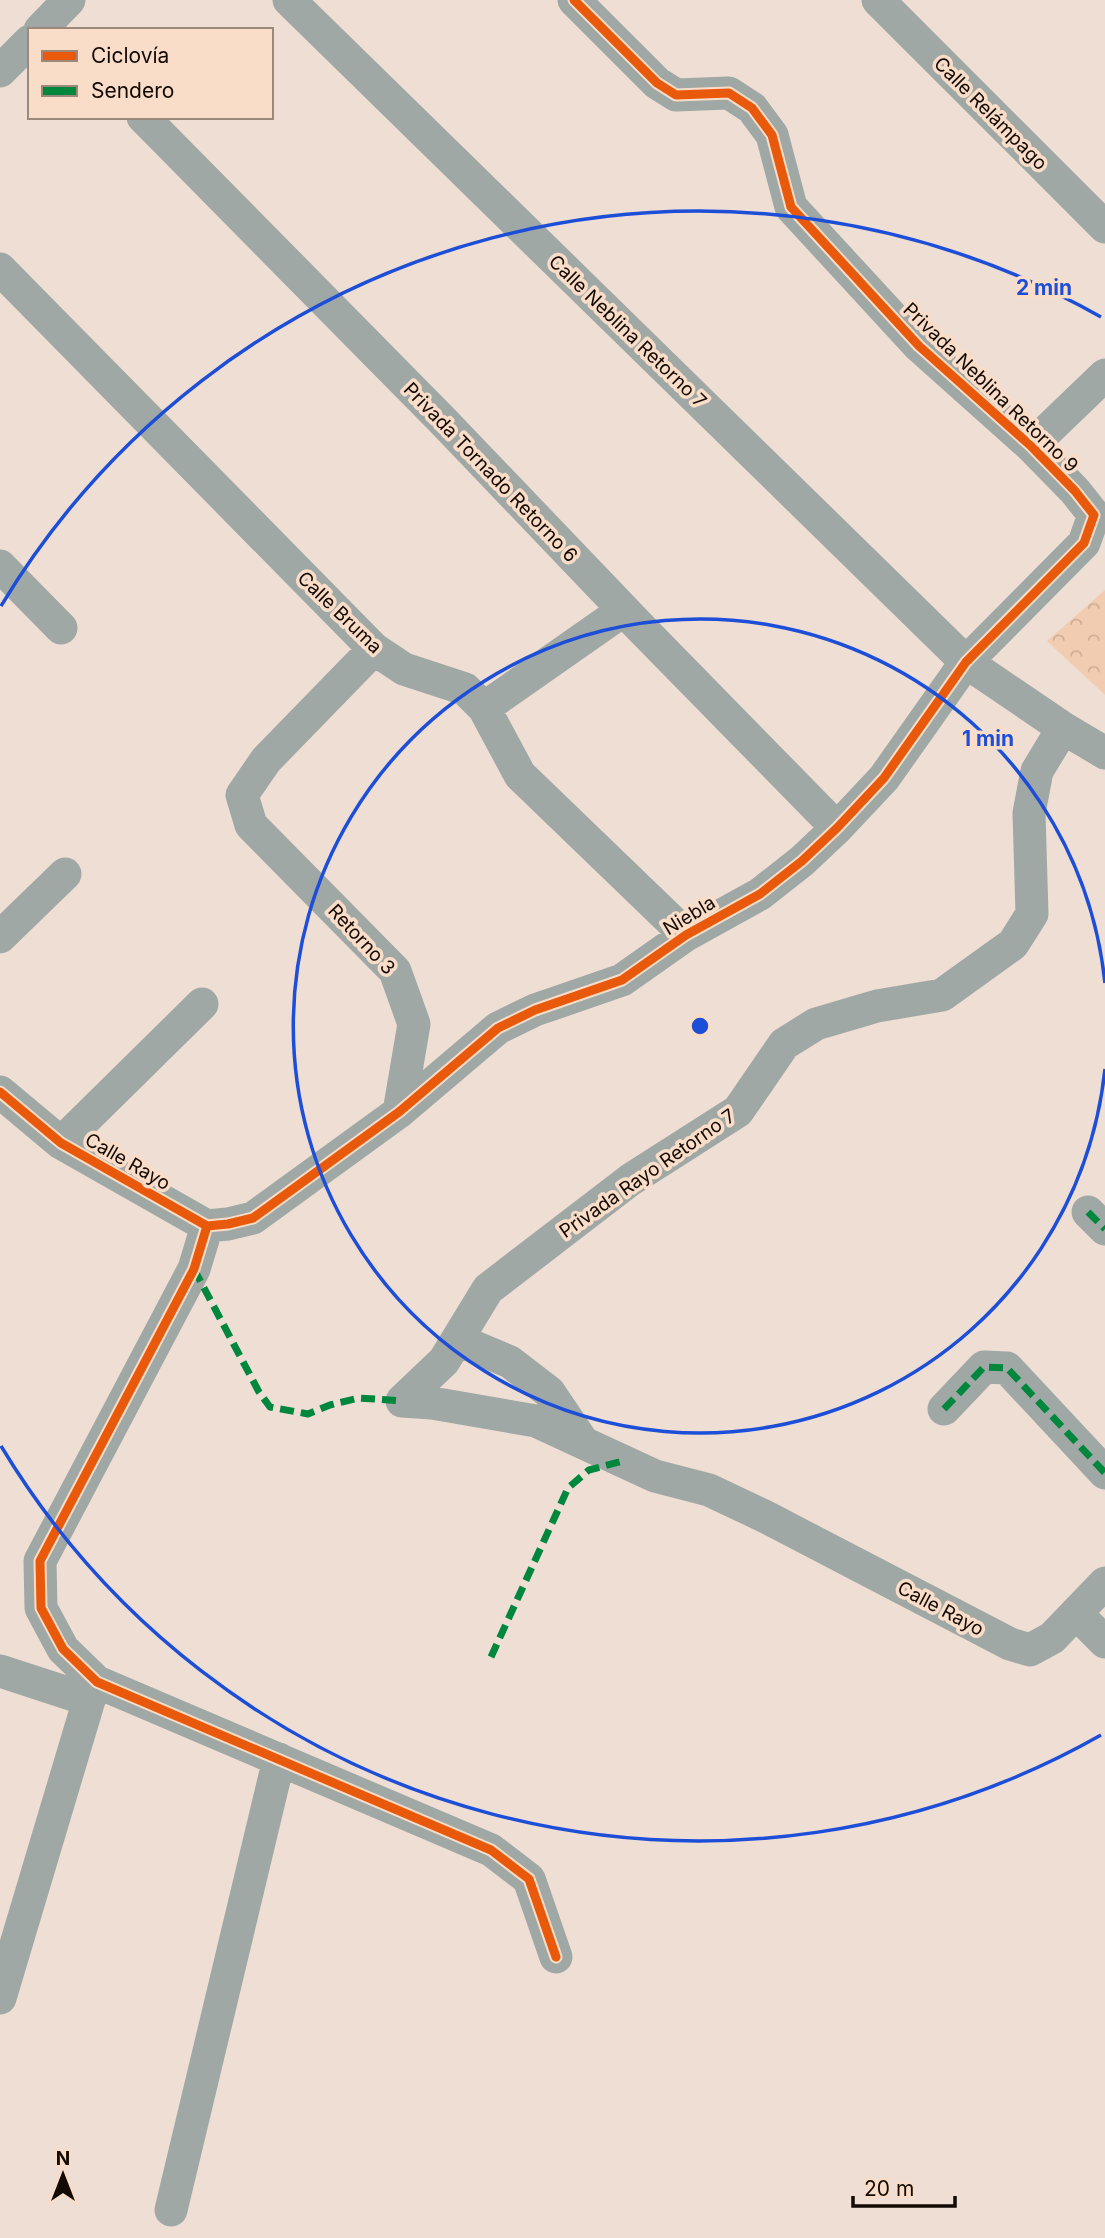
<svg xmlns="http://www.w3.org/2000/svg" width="1105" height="2238" viewBox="0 0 1105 2238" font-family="Inter,sans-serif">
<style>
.forest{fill:url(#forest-crowns)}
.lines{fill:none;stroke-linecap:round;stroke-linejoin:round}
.minor{stroke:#a0a8a6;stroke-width:33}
.quiet{stroke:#00873e;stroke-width:7;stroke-dasharray:14 7;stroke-linecap:butt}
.cycleway-casing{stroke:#f9ddc8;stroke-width:13}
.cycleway{stroke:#e8590c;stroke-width:9}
.ring{fill:none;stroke:#1d4ed8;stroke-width:3.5}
.labels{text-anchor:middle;stroke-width:7;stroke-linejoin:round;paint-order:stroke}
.street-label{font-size:19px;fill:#130a04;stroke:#f9ddc8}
.centre{fill:#1d4ed8;stroke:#f9ddc8;stroke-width:3.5}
.ring-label{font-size:21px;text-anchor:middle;font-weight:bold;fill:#1d4ed8;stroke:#f9ddc8;stroke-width:7;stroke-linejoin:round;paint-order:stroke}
</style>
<defs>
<pattern id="forest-crowns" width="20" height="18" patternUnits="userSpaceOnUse" patternTransform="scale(1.75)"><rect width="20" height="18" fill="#f2ccb0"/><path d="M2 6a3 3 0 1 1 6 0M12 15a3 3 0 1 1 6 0" fill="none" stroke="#cfae96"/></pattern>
</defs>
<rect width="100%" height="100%" fill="#eeded3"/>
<path class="forest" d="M1105 590V695L1047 641Z"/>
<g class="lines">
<path class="minor" d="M289 0 966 662 1063 728 1105 753
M878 0 1105 227
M40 30 69 0
M0 71 30 41
M143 117 443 421 641 628 837 828
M0 269 374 649 404 669 465 689 484 708 520 775 686 935
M1031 446 1105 375
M0 566 61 628
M374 649 266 760 242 795 251 825 395 971 414 1024 399 1112
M484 708 624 610
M0 937 65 874
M0 1092 61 1143 207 1226 194 1269 40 1561 41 1608 63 1649 97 1682 491 1850 529 1879 556 1957
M61 1143 202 1004
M1088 1212 1105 1229
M207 1226 228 1224 253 1218 399 1112 498 1028 535 1010 622 980 686 935 760 894 802 861 837 828 884 778 966 662 1084 543 1094 515 1075 491 1031 446 919 346 791 207 772 135 752 108 729 93 676 95 657 83 574 0
M458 1340 510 1362 549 1392 582 1441
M402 1401 444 1361 488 1289 630 1180 738 1111 784 1044 816 1024 877 1006 942 995 1013 944 1032 914 1029 813 1037 771 1063 728
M402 1401 432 1403 536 1421 655 1476 709 1490 764 1516 1010 1644 1030 1650 1052 1638 1105 1583
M944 1409 984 1367 1007 1368 1105 1473
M1076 1613 1105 1642
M0 1671 89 1700
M0 1998 89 1700 97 1682
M171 2210 279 1759"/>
<path class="quiet" d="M1088 1212 1105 1229
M194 1269 259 1392 270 1407 308 1414 330 1405 359 1398 402 1401
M944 1409 984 1367 1007 1368 1105 1473
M491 1657 568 1488 589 1470 623 1461"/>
<g class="cycleway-casing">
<path id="cycleway" d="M0 1092 61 1143 207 1226 194 1269 40 1561 41 1608 63 1649 97 1682 491 1850 529 1879 556 1957
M207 1226 228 1224 253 1218 399 1112 498 1028 535 1010 622 980 686 935 760 894 802 861 837 828 884 778 966 662 1084 543 1094 515 1075 491 1031 446 919 346 791 207 772 135 752 108 729 93 676 95 657 83 574 0"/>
</g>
<use href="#cycleway" class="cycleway"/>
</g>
<g class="ring">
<path d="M1105 1069A407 407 0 1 1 1105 983"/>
<path d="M1101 1735A815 815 0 0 1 1 1446M1 606A815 815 0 0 1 1101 317"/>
</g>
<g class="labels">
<g class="street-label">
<text transform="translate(991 113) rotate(45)" y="7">Calle Relámpago</text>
<text transform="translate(628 331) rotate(44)" y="7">Calle Neblina Retorno 7</text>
<text transform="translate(991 387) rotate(44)" y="7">Privada Neblina Retorno 9</text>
<text transform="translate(491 472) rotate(46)" y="7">Privada Tornado Retorno 6</text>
<text transform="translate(340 612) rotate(44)" y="7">Calle Bruma</text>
<text transform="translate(689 915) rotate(-31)" y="7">Niebla</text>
<text transform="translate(362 939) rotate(47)" y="7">Retorno 3</text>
<text transform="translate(128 1161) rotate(30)" y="7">Calle Rayo</text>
<text transform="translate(647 1173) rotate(-35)" y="7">Privada Rayo Retorno 7</text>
<text transform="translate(941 1608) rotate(28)" y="7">Calle Rayo</text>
</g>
</g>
<circle cx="700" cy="1026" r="10" class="centre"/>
<g class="ring-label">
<text x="1044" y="295">2 min</text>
<text x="988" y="746">1 min</text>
</g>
<rect x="28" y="28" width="245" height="91" fill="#f9ddc8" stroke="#9d897a" stroke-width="2"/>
<rect x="42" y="51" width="35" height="10" fill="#e8590c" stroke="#9d897a" stroke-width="2"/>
<text x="91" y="63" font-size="21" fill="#130a04">Ciclovía</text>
<rect x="42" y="86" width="35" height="10" fill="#00873e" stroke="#9d897a" stroke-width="2"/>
<text x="91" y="98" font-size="21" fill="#130a04">Sendero</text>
<g transform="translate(63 2175)" stroke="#f9ddc8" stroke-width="5" paint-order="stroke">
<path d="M0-5L12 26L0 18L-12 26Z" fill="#130a04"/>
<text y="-10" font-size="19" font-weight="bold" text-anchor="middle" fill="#130a04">N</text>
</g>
<path d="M853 2196v10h102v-10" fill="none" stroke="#130a04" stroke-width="3.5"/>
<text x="864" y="2196" font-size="21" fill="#130a04" stroke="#f9ddc8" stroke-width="5" paint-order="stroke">20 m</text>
</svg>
